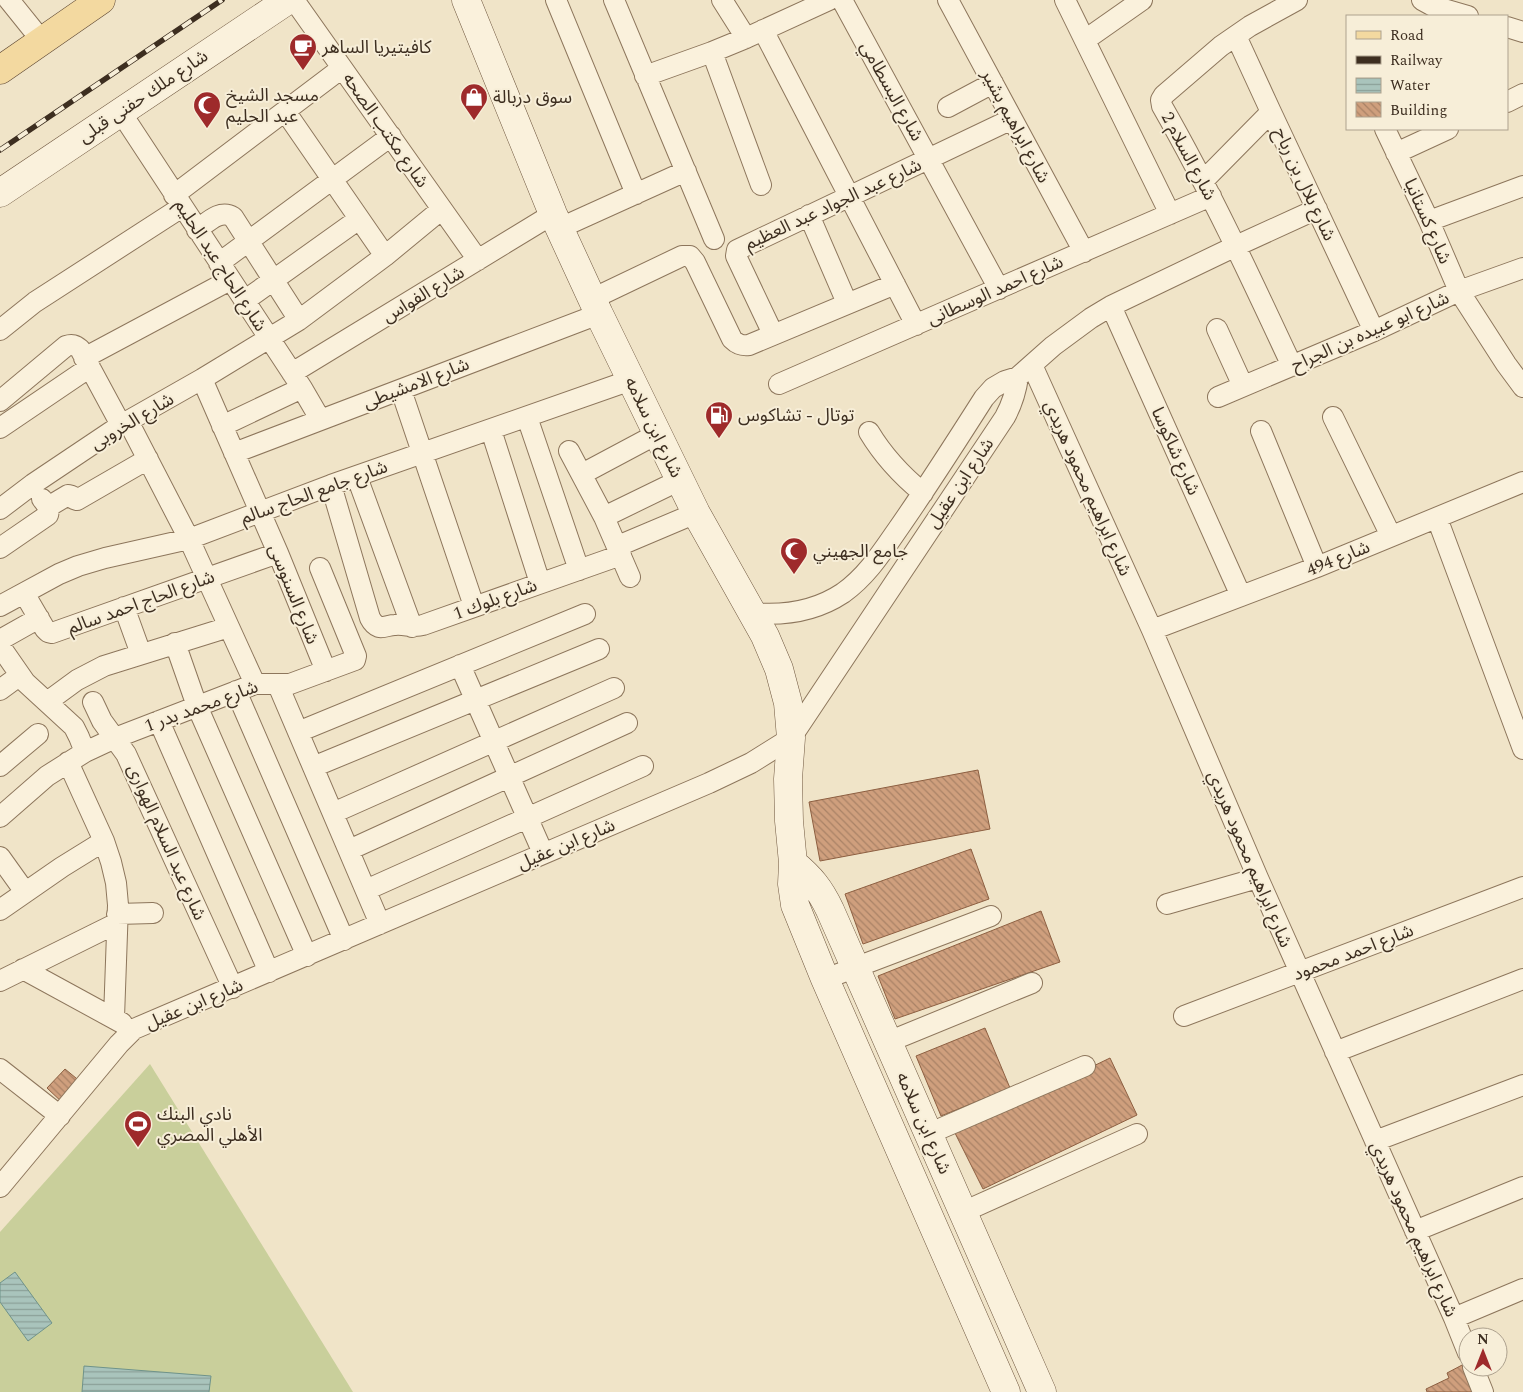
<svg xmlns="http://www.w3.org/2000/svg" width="1523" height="1392" viewBox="0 0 1523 1392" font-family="Spectral,'Noto Sans Arabic',serif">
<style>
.garden{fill:#c9cf9b}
.water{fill:url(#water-rules);stroke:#6f938a}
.building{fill:url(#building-back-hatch);stroke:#8d5f41}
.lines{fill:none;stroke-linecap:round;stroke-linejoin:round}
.street-casing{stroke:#8d765c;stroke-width:22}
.secondary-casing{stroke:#6f573f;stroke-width:29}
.primary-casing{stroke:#5b4430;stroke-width:29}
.street{stroke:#faf1dc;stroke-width:20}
.secondary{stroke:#faf1dc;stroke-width:28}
.primary{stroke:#f3d9a0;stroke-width:28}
.rail-casing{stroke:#3d2e20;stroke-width:5.5}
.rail{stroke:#f7eed8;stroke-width:4;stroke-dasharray:11;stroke-linecap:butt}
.labels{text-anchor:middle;stroke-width:4;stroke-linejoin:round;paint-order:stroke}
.poi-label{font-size:18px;fill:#3d2e20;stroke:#f7eed8;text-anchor:start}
.street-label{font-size:18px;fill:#3d2e20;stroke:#f7eed8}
</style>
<defs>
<pattern id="water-rules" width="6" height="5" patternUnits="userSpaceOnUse" patternTransform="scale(1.25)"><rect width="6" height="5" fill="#a9c4bc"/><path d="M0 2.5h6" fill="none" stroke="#8ba098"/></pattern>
<pattern id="building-back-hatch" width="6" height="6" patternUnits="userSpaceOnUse" patternTransform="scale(1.25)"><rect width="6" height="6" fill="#cf9f7d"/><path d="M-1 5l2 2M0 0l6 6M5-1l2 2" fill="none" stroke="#a98266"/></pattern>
</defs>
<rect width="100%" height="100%" fill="#f0e4c8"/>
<path class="garden" d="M150 1064 353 1392H0V1232Z"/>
<path class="water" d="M15 1272 52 1323 28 1341 0 1302V1283Z
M84 1366 211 1376 209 1392H82Z"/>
<path class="building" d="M978 770 990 829 820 861 809 802Z
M971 849 989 899 863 944 845 894Z
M1041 911 1060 962 895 1019 878 976Z
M985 1028 1010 1088 941 1116 916 1056Z
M1110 1058 1137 1115 983 1189 955 1133Z
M65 1069 82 1083 65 1105 47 1088Z
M1464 1364 1477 1392H1427L1426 1389 1449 1378 1447 1373Z"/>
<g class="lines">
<g class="street-casing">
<path id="street" d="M9 0 42 41
M294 0 478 260
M556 0 636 194
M614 0 714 239
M722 0 746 38
M842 0 999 289
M948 0 1084 252
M1065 0 1170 214
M1422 0 1433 6 1468 16
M1507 27 1523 32
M763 30 916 325
M1236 36 1271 112 1374 331
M1085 40 1142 0
M712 52 761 185
M645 76 712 52 746 38 829 0
M1507 102 1523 94
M948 107 993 83
M120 111 302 388 320 419
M285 111 385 256
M1385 129 1429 221 1459 291 1506 364 1523 387
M1396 153 1448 129
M1203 181 1271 112
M174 195 342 68
M809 215 847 303
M1429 221 1523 186
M560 228 686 171
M197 230C208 222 220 209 233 217L299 320
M219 263 391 136
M592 299 682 256H690L695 262 732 339C737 344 741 346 749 345L895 284
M244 301 359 219
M1111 306 1241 596
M1217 329 1243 386
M0 330 35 302 182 207
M773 334 736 256 737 250 1012 119
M84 358 230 280
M1032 365 1152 630 1258 878 1454 1318 1468 1353
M1292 366C1251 278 1210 190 1162 106L1161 100 1164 95 1221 46 1250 26 1297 0
M292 373 553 214
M202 379 278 553 326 671
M779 384 1211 196
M401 390 474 606
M1218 397 1374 331 1459 291 1523 268
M0 401 66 346C72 344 75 345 80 349L121 425
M527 417 579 570
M1333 417 1391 536
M128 421 189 539 255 684
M222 426 302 388
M0 428 90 367
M491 430 540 583
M1261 431 1317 567
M869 432C884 457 901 475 923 493
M569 451 604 517 630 577
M234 453 599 314
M582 474 657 434
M357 477 412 627
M331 485 370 618C372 622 374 625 379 627 384 628 389 625 395 625 405 624 413 628 423 625L621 555
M48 507 68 495 72 496 74 499 77 500 148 459
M0 509 33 484 121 425 202 379 299 320 385 256 442 209
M604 517 680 480
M1437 518 1523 749
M618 546 696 513
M0 548 48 515C50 508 46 504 42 499
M24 593 45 629 48 632 52 633 278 553
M0 606 59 574 78 566 105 558 189 539 331 485 631 380
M124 607 141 654
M752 613C784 616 816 611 843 593 867 576 882 552 898 529 928 486 956 442 984 398L993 388 1005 381 1018 377 1053 346 1091 318 1111 306 1236 246 1317 209
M1152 630 1317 567 1523 482
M0 640 39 618
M175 643 197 706 307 956
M0 646 25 682 74 727 79 737 85 752
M460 665 543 853
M278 685 380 924
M0 690 19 676
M236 691 344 940
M47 702 77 680 104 666 229 627
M93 702 102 721 126 754 233 988
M159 721 269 972
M298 732 585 614
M68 762 104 841 111 862 116 883 118 905 114 1018
M0 766 38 734
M313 767 599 649
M333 813 614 688
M0 817 47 776 85 752 115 738 255 684H290L355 660 356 656 320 568
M349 850 627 723
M0 857 25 892
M366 890 643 766
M1167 904 1258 878
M0 910 62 867 104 841
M117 914 153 913
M23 969 122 1023
M825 979 991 916
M0 981 117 923
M1184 1016 1523 887
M888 1042 1032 983
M1335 1052 1523 979
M0 1069 60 1116
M928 1134 1085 1066
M1375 1141 1523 1085
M0 1187 119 1044 134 1029 709 783 751 763 791 738 1005 417C1012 404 1016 392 1018 377
M963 1212 1137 1134
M1415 1231 1523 1187
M1454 1318 1523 1289
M1473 1367 1483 1392"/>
</g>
<g class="secondary-casing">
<path id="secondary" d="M466 0 553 214 599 314 696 513 765 636 779 669 788 703 791 738 788 779 789 821 793 863 792 884 795 905 825 979 1006 1392
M0 193 288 0
M793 863C811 878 820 889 830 910L1042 1392"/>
</g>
<g class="primary-casing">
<path id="primary" d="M0 70 101 0"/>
</g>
<use href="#street" class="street"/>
<use href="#secondary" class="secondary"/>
<use href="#primary" class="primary"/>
<g class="rail-casing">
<path id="rail" d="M0 150 222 0"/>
</g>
<use href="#rail" class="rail"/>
</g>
<defs>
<g id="cafe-pin" transform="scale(1.4375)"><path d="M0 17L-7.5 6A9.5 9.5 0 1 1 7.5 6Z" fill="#9e2a2b" stroke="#f7eed8"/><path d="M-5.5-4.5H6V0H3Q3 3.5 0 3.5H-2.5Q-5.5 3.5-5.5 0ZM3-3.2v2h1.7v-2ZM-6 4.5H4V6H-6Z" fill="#fff"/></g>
<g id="shop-pin" transform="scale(1.4375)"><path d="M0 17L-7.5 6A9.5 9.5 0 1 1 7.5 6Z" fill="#9e2a2b" stroke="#f7eed8"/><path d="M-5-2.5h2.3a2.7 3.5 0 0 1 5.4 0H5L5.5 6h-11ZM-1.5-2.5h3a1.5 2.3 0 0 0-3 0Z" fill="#fff"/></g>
<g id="mosque-pin" transform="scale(1.4375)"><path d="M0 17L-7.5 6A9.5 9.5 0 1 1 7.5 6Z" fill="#9e2a2b" stroke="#f7eed8"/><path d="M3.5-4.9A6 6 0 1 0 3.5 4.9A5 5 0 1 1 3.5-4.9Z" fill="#fff"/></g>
<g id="fuel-pin" transform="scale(1.4375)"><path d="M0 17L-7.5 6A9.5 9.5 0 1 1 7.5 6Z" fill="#9e2a2b" stroke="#f7eed8"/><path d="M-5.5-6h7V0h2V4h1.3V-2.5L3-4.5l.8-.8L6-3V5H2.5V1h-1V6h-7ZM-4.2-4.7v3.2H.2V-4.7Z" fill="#fff"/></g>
<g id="stadium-pin" transform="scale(1.4375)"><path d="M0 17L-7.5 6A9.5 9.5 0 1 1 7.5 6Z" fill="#9e2a2b" stroke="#f7eed8"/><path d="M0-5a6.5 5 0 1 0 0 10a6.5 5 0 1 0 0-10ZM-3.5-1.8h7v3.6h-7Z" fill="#fff"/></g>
</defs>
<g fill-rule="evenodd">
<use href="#cafe-pin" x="303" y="47"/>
<use href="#shop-pin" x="474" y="97"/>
<use href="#mosque-pin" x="207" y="105"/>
<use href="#fuel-pin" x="719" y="415"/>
<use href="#mosque-pin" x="794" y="551"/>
<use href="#stadium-pin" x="138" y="1124"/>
</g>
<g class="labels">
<g class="poi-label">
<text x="322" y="53">كافيتيريا الساهر</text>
<text x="226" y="101">مسجد الشيخ<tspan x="226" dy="21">عبد الحليم</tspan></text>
<text x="493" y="103">سوق دربالة</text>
<text x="738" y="421">توتال - تشاكوس</text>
<text x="813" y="557">جامع الجهيني</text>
<text x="157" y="1120">نادي البنك<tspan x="157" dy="21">الأهلي المصري</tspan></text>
</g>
<g class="street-label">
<text transform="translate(892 91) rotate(61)" y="6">شارع البسطامي</text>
<text transform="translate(143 96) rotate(-34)" y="6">شارع ملك حفنى قبلى</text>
<text transform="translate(1016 126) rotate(62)" y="6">شارع ابراهيم بشير</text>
<text transform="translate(386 130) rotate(55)" y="6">شارع مكتب الصحه</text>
<text transform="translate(1189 156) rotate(62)" y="6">شارع السلام 2</text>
<text transform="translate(1305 184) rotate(65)" y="6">شارع بلال بن رباح</text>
<text transform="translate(833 204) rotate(-25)" y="6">شارع عبد الجواد عبد العظيم</text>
<text transform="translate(1428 221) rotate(66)" y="6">شارع كستانيا</text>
<text transform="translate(221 265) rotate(57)" y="6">شارع الحاج عبد الحليم</text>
<text transform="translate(995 290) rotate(-24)" y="6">شارع احمد الوسطانى</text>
<text transform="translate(423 294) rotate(-31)" y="6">شارع الفواس</text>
<text transform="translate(1370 331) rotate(-24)" y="6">شارع ابو عبيده بن الجراح</text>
<text transform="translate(416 383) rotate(-21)" y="6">شارع الامشيطى</text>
<text transform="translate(132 421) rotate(-31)" y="6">شارع الخروبى</text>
<text transform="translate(654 427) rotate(64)" y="6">شارع ابن سلامه</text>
<text transform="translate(1176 451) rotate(66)" y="6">شارع شاكوسا</text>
<text transform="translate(960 483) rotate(-56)" y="6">شارع ابن عقيل</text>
<text transform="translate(1088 488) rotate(66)" y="6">شارع ابراهيم محمود هريدي</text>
<text transform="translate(314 492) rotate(-20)" y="6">شارع جامع الحاج سالم</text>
<text transform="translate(1338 558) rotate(-22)" y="6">شارع 494</text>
<text transform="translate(294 594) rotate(68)" y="6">شارع السنوسى</text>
<text transform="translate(495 599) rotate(-20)" y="6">شارع بلوك 1</text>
<text transform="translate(141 602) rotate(-20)" y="6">شارع الحاج احمد سالم</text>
<text transform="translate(201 706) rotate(-20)" y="6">شارع محمد بدر 1</text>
<text transform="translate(167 842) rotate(66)" y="6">شارع عبد السلام الهوارى</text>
<text transform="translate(566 844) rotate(-23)" y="6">شارع ابن عقيل</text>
<text transform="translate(1250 859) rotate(67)" y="6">شارع ابراهيم محمود هريدي</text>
<text transform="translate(1353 952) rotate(-21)" y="6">شارع احمد محمود</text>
<text transform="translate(194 1004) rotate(-23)" y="6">شارع ابن عقيل</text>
<text transform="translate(924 1123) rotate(66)" y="6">شارع ابن سلامه</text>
<text transform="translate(1414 1229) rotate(66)" y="6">شارع ابراهيم محمود هريدي</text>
</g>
</g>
<rect x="1346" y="15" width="162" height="115" fill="#f7eed8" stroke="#ada18e"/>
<rect x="1356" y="31" width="25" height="8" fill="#f3d9a0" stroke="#ada18e"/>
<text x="1390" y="40" font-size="15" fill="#3d2e20">Road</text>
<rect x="1356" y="56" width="25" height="8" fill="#3d2e20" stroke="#ada18e"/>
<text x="1390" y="65" font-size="15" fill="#3d2e20">Railway</text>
<rect x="1356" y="78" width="25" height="15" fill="url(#water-rules)" stroke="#ada18e"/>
<text x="1390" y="90" font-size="15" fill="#3d2e20">Water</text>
<rect x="1356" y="102" width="25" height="15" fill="url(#building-back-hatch)" stroke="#ada18e"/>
<text x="1390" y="115" font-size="15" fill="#3d2e20">Building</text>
<g transform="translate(1483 1352)"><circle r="24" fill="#f7eed8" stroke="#ada18e"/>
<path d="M0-4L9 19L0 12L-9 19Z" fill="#9e2a2b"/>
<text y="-8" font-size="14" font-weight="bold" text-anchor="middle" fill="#3d2e20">N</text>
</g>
</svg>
